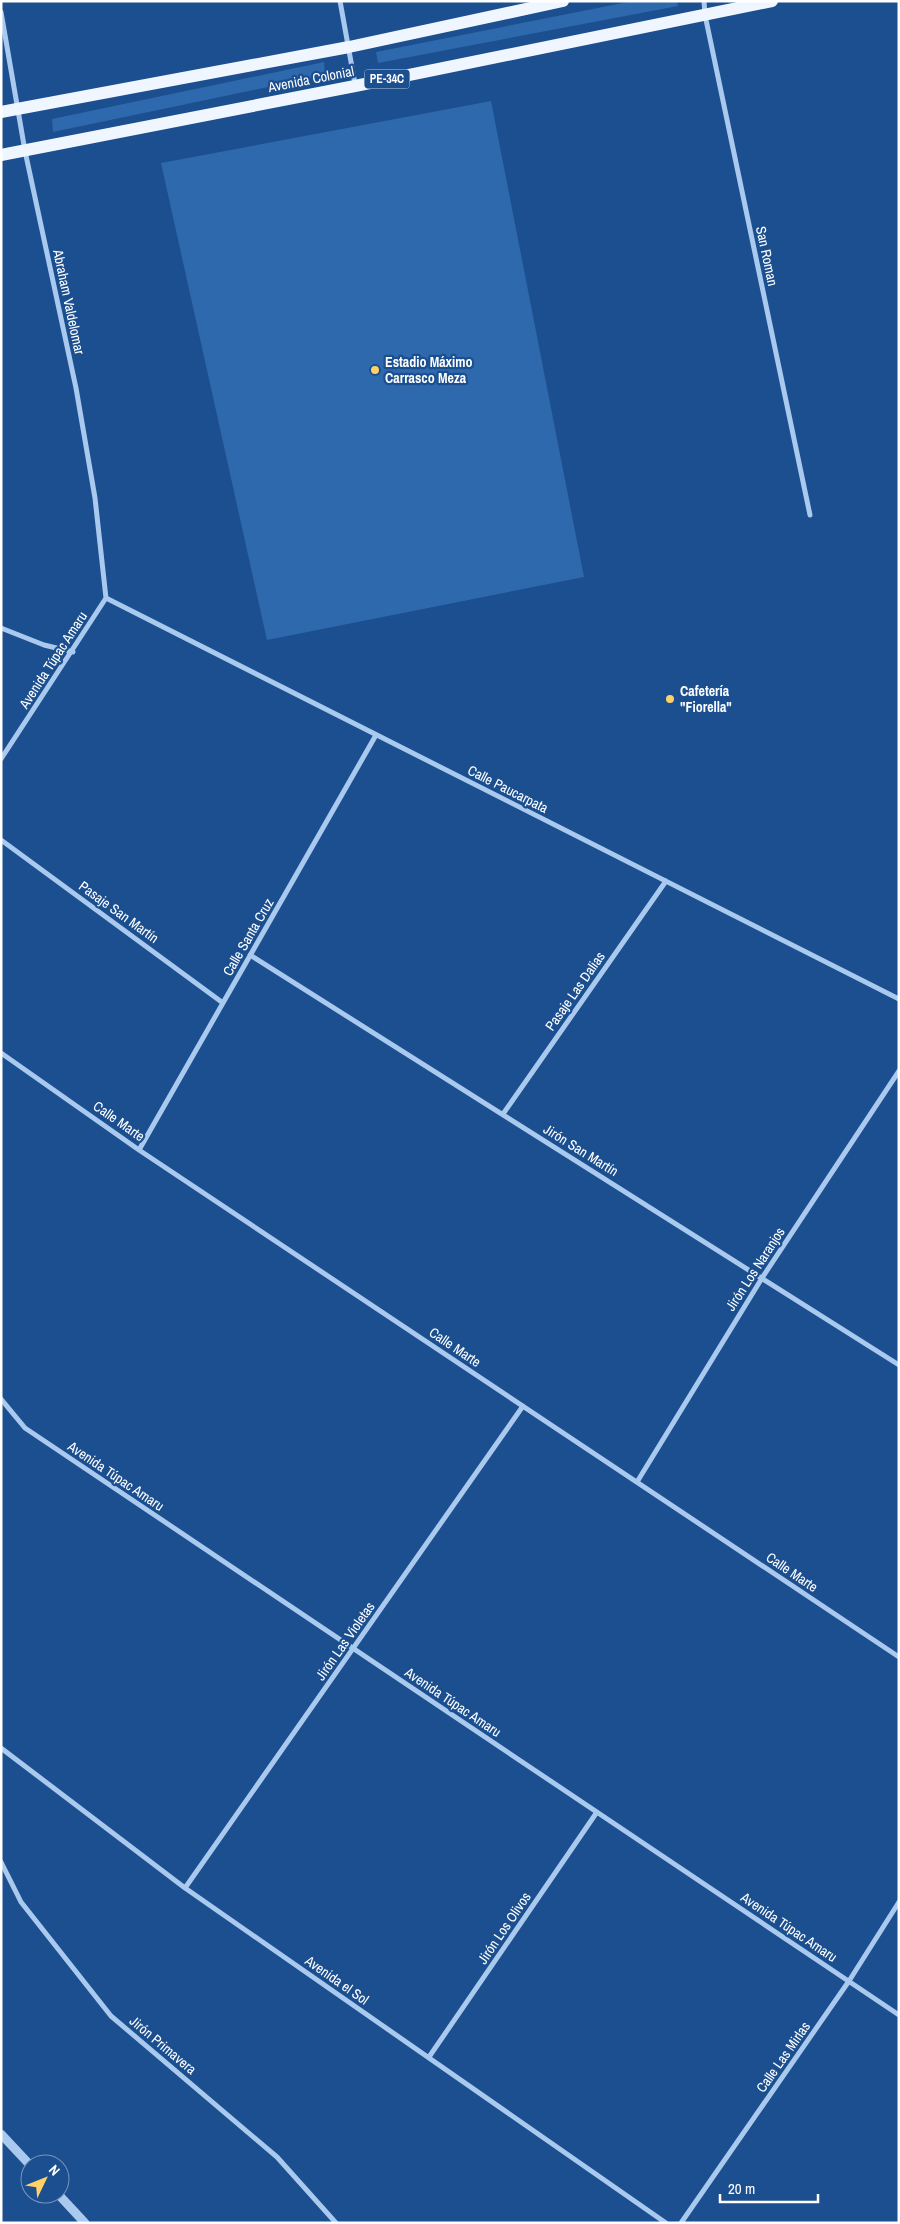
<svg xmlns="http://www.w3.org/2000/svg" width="900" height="2224" viewBox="0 0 900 2224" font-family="'Archivo Narrow',sans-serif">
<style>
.green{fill:#2e69ad}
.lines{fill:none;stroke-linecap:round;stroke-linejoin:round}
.minor{stroke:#a9c9ee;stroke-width:5}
.tertiary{stroke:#a9c9ee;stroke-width:9}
.primary{stroke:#f0f6ff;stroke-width:12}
.poi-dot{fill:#ffd166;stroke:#1b4f8f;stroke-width:2}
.labels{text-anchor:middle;stroke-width:4.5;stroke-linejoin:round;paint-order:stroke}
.shield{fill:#1b4f8f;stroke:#bbcadd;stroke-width:1}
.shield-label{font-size:12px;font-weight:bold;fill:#fff}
.street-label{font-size:14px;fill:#fff;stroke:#1b4f8f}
.poi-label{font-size:14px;font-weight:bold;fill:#fff;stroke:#1b4f8f;text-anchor:start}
</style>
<rect width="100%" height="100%" fill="#1b4f8f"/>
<path class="green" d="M633 1H677L678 6 378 63 376 52Z
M324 62 325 75 53 132 52 119Z
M491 101 584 577 267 640 161 163Z"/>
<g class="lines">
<path class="minor" d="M340 1 355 84
M704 1 705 15 810 515
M1 12 25 151 76 388 95 498 106 598
M106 598 899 999
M1 628 44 645 73 652
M1 759 106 598
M1 840 223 1003
M250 955 899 1365
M1 1053 139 1150 899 1657
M503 1114 666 881
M139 1150 376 735
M1 1399 25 1428 899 2015
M637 1482 762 1278 899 1071
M1 1748 185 1888 666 2223
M1 1862 21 1902 111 2016 277 2157 336 2223
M185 1888 523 1406
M429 2057 597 1812
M681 2223 849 1981 899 1902"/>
<path class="tertiary" d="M1 2134 30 2165
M58 2194 85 2223"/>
<path class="primary" d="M1 112 349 47 563 1
M1 155 355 86 772 1"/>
</g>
<g class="poi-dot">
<circle cx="375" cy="370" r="5"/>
<circle cx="670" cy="699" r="5"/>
</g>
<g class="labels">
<rect class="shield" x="364.5" y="69.5" width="45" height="19" rx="4"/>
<g class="shield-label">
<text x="387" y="83">PE-34C</text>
</g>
<g class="street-label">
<text transform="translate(311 79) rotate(-11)" y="5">Avenida Colonial</text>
<text transform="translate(767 256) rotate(78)" y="5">San Roman</text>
<text transform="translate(69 302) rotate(78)" y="5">Abraham Valdelomar</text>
<text transform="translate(53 660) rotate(-57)" y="5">Avenida Túpac Amaru</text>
<text transform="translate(508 789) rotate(27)" y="5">Calle Paucarpata</text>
<text transform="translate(119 912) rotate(36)" y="5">Pasaje San Martín</text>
<text transform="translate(248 937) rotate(-60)" y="5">Calle Santa Cruz</text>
<text transform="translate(575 991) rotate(-55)" y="5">Pasaje Las Dalias</text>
<text transform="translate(119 1121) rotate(35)" y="5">Calle Marte</text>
<text transform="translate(581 1150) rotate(32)" y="5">Jirón San Martín</text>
<text transform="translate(755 1269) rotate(-57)" y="5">Jirón Los Naranjos</text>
<text transform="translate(455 1347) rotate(34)" y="5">Calle Marte</text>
<text transform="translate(116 1476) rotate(34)" y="5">Avenida Túpac Amaru</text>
<text transform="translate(792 1572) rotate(34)" y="5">Calle Marte</text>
<text transform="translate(345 1641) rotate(-55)" y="5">Jirón Las Violetas</text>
<text transform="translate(453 1702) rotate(34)" y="5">Avenida Túpac Amaru</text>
<text transform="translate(789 1927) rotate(34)" y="5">Avenida Túpac Amaru</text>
<text transform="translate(504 1928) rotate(-56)" y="5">Jirón Los Olivos</text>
<text transform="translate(337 1980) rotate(35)" y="5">Avenida el Sol</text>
<text transform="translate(163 2045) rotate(40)" y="5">Jirón Primavera</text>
<text transform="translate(783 2057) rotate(-55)" y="5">Calle Las Mirlas</text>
</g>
<g class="poi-label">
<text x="385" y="367">Estadio Máximo<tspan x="385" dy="16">Carrasco Meza</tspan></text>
<text x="680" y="696">Cafetería<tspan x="680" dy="16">"Fiorella"</tspan></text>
</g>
</g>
<rect width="900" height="2224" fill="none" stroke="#ffffff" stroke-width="5"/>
<g transform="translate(45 2179) rotate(47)"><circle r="24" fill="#1b4f8f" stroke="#7695bc"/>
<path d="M0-4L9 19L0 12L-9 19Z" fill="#ffd166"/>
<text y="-8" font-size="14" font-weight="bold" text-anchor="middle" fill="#ffffff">N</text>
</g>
<path d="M720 2194v8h98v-8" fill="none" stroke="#ffffff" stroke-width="2.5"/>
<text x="728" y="2194" font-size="15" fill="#ffffff" stroke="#1b4f8f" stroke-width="4" paint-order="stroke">20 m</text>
</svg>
